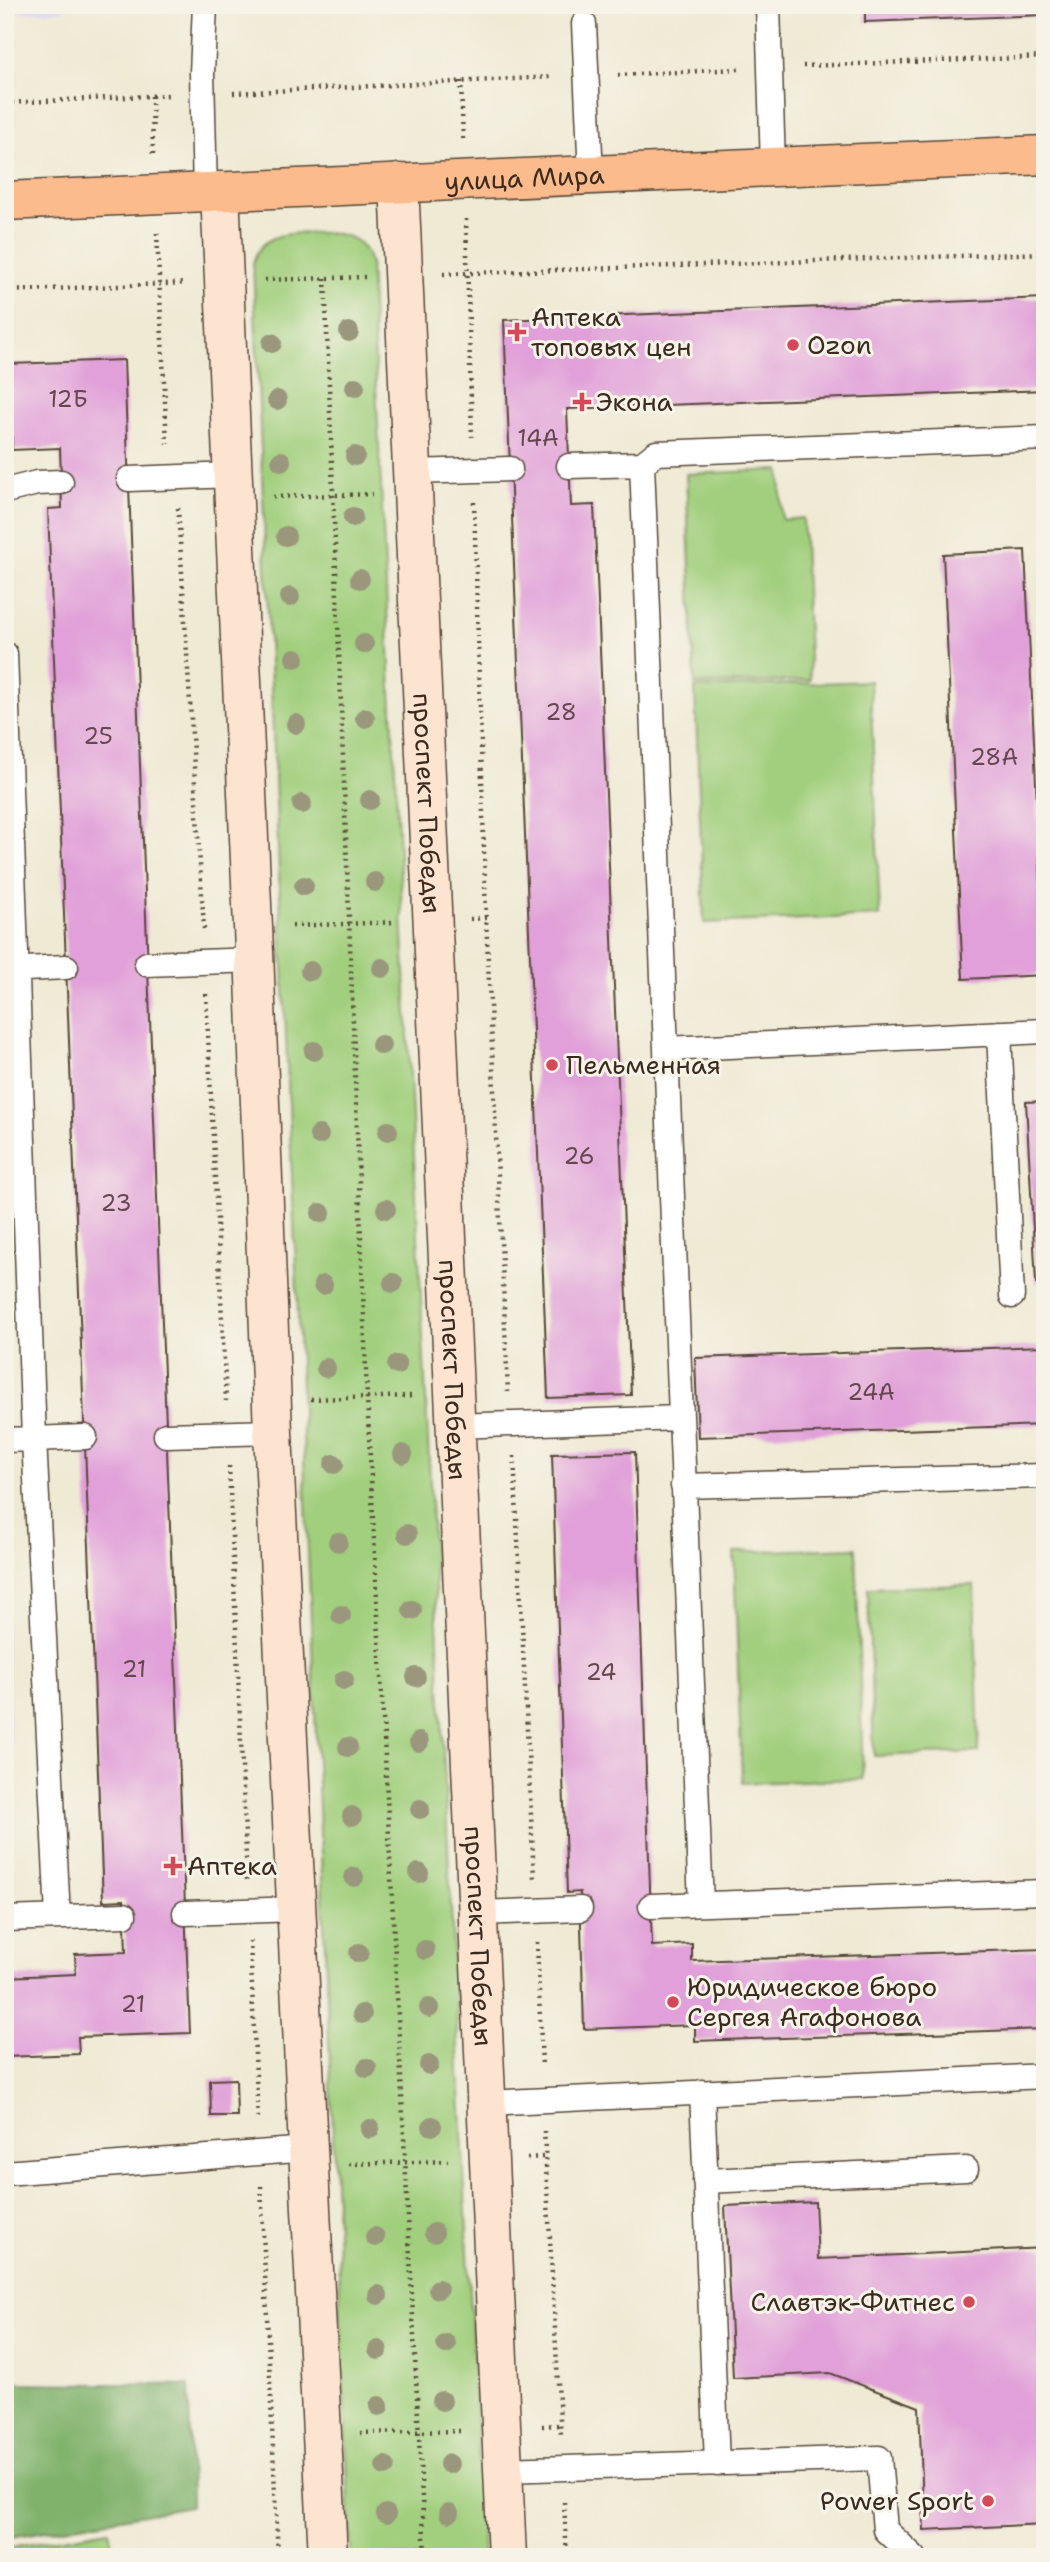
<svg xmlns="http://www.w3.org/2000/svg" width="1050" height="2562" viewBox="0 0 1050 2562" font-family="'Shantell Sans',sans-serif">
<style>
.built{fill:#ddd5f6}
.green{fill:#a1cf7d;stroke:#6e7c4e;stroke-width:2}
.forest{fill:#80b26c;stroke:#5e6e45;stroke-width:2}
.building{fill:#e1a0d9}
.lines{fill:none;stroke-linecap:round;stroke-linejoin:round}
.lane-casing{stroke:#564739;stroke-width:27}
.secondary-casing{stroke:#564739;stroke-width:41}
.primary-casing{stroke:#564739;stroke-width:41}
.path{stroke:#564739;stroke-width:4.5;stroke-dasharray:2 5;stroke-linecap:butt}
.lane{stroke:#fff;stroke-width:24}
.secondary{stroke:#fde4d1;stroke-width:38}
.primary{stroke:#fbbb8c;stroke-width:38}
.tree{fill:#9a977d}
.poi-dot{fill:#d1495b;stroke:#f7f3e8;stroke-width:2.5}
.labels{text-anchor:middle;stroke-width:6;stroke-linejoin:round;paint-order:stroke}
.number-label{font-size:23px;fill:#64484d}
.street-label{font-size:26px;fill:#3b2a1e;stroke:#f7f3e8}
.poi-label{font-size:26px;fill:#3b2a1e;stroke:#f7f3e8;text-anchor:start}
</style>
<rect width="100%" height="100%" fill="#f7f3e8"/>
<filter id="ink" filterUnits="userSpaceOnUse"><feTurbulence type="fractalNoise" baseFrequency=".0143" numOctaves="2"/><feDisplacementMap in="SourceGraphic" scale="14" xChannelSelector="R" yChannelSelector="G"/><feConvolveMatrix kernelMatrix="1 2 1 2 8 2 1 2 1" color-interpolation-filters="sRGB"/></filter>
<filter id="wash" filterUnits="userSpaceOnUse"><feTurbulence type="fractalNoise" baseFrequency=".00686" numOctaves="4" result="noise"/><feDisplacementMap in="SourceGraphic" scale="28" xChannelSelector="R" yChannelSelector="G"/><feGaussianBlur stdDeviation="1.57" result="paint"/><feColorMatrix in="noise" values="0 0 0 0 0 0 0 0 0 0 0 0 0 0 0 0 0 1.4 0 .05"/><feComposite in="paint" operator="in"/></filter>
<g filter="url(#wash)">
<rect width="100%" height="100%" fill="#efead4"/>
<path class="built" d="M5 5H62L63 11 5 13Z
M5 1604 12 1752 5 1753Z"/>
<path class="green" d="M331 233C353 236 364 241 370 263L483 2557H351L253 263C263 227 300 234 331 233Z
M780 470 782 520 803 518 810 680 695 685 686 474Z
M870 681 880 916 704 923 695 688Z
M856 1548 863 1779 742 1783 734 1552Z
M974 1585 979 1752 874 1756 868 1588Z
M109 2530 114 2557H5V2548Z"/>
<path class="forest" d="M5 2383 189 2385 191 2506 5 2538Z"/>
<g id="blocks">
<path class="building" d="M865 5H1045V15L865 22Z
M1045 298V390L567 409 571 506 594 505 631 1395 548 1398 504 320Z
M5 352H8L9 364 124 360 190 2033 78 2037 79 2054 5 2057V1977L76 1974 75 1954 126 1952 124 1900 103 1901 48 509 62 508 60 448 12 450V434L5 435Z
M1025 550 1045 975 963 979 943 554Z
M1045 1101V1283H1036L1026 1102Z
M1045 1346V1425L698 1437 695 1358Z
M635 1452 652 1946 692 1944V1961L1045 1949V2029L695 2041V2025L584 2029 580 1892 567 1893 552 1454Z
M236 2079 237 2116H211L210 2080Z
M815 2202 818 2259 1045 2248V2524L924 2530 919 2407 830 2373 733 2378 725 2206Z"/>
</g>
</g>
<g filter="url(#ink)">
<use href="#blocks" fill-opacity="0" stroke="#564739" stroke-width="2"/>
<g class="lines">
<g class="lane-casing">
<path id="lane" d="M205 5 202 73 205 192
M768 5 773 167
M584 24 591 175
M642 464 701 1904
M569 466 642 464 656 453 1045 438
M412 472 510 469
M129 479 233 475
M5 491 37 483 61 482
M5 654 34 1439 58 1917
M147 964 254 960
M5 970 66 967
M999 1033 1012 1296
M666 1049 1045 1031
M455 1426 680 1418
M166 1435 273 1432
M5 1440 85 1437
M683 1486 1045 1476
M651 1906 1045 1892
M185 1913 297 1909
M479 1913 580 1909
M5 1919 124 1915
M702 2092 717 2464
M486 2103 1045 2076
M5 2173 308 2149
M705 2181 966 2169
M503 2470 879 2458 885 2530 914 2557"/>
</g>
<g class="secondary-casing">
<g id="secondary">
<path id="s1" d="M399 183 507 2557"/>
<path d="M220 191 253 927 273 1432 328 2557"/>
</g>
</g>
<g class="primary-casing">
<g id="primary">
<path id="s2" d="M5 201 1045 155"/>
</g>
</g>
<path class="path" d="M803 66 1045 57
M618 75 739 69
M461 81 463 140
M233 93 553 77
M152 96 153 154
M5 103 169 95
M466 219 472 437
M157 233 167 444
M443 274 1045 253
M325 278 367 1397 425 2557
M265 280 365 277
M5 291 186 283
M273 497 372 494
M474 502 486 918 508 1392
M178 508 204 929
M470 919 486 918
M292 926 395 922
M206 994 226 1401
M311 1399 414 1396
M514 1456 534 1878
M229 1466 247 1880
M250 1941 258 2121
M537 1942 542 2067
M544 2131 561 2437
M527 2158 545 2157
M349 2164 448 2161
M261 2186 278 2557
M542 2426 560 2425
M360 2433 463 2431
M564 2502 567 2557"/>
<use href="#lane" class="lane"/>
<use href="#secondary" class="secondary"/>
<use href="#primary" class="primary"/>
</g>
<g class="tree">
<circle cx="349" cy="332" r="10"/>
<circle cx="272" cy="343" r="10"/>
<circle cx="355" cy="387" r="10"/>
<circle cx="277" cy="400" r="10"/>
<circle cx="355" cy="456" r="10"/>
<circle cx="281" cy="461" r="10"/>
<circle cx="353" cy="517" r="10"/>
<circle cx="286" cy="536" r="10"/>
<circle cx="360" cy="579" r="10"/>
<circle cx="290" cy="597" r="10"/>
<circle cx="364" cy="644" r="10"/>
<circle cx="295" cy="658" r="10"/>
<circle cx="365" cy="718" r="10"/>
<circle cx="296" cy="724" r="10"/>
<circle cx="370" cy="800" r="10"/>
<circle cx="302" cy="804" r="10"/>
<circle cx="375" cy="882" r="10"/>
<circle cx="304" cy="886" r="10"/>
<circle cx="382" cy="968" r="10"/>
<circle cx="310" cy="971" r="10"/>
<circle cx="381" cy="1045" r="10"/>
<circle cx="314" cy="1051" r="10"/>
<circle cx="388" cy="1131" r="10"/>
<circle cx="319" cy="1135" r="10"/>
<circle cx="386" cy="1209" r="10"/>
<circle cx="321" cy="1213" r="10"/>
<circle cx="393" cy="1283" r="10"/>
<circle cx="323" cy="1285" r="10"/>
<circle cx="397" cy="1365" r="10"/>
<circle cx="326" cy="1368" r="10"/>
<circle cx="403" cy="1454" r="10"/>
<circle cx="334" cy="1464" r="10"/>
<circle cx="407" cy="1534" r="10"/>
<circle cx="338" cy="1542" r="10"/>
<circle cx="412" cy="1610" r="10"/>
<circle cx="341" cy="1615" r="10"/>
<circle cx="416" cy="1677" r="10"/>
<circle cx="344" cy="1680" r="10"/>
<circle cx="419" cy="1742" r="10"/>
<circle cx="348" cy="1747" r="10"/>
<circle cx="420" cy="1809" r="10"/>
<circle cx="352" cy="1816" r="10"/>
<circle cx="419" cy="1873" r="10"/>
<circle cx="354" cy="1877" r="10"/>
<circle cx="425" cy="1950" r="10"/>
<circle cx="359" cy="1953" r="10"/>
<circle cx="429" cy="2008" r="10"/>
<circle cx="362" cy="2014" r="10"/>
<circle cx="429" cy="2065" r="10"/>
<circle cx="367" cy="2068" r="10"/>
<circle cx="432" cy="2126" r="10"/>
<circle cx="370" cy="2129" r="10"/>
<circle cx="434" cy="2233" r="10"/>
<circle cx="375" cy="2237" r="10"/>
<circle cx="438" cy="2289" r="10"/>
<circle cx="378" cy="2295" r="10"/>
<circle cx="446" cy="2344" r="10"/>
<circle cx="378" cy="2350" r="10"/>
<circle cx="442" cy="2401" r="10"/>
<circle cx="379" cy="2406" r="10"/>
<circle cx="449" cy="2464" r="10"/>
<circle cx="385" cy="2466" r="10"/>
<circle cx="449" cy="2513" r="10"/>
<circle cx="386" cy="2514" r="10"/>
</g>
</g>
<g class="poi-dot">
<path d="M513.5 321.5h7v7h7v7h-7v7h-7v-7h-7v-7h7z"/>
<circle cx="793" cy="345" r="7"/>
<path d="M578.5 391.5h7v7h7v7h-7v7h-7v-7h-7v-7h7z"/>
<circle cx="552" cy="1065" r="7"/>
<path d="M169.5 1855.5h7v7h7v7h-7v7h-7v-7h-7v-7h7z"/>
<circle cx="673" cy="2002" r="7"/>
<circle cx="969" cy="2302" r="7"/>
<circle cx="988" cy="2501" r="7"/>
</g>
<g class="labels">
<g class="number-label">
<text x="68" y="407">12Б</text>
<text x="538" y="446">14А</text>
<text x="561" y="720">28</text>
<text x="98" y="744">25</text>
<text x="994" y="765">28А</text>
<text x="579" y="1164">26</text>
<text x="116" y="1211">23</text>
<text x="871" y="1400">24А</text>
<text x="134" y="1677">21</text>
<text x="601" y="1680">24</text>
<text x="133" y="2012">21</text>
</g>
<g class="street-label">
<text dy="9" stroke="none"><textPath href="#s2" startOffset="520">улица Мира</textPath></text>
<text dy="9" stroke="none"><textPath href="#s1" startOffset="621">проспект Победы</textPath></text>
<text dy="9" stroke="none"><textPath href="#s1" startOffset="1188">проспект Победы</textPath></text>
<text dy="9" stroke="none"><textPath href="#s1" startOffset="1755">проспект Победы</textPath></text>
</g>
<g class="poi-label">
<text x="531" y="326">Аптека<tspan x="531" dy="30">топовых цен</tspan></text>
<text x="807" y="354">Ozon</text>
<text x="596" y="411">Экона</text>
<text x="566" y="1074">Пельменная</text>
<text x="187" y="1875">Аптека</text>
<text x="687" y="1996">Юридическое бюро<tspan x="687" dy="30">Сергея Агафонова</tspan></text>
<text x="955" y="2311" text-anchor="end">Славтэк-Фитнес</text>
<text x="974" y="2510" text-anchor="end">Power Sport</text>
</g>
</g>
<rect width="1050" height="2562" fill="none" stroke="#f7f3e8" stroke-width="28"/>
</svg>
